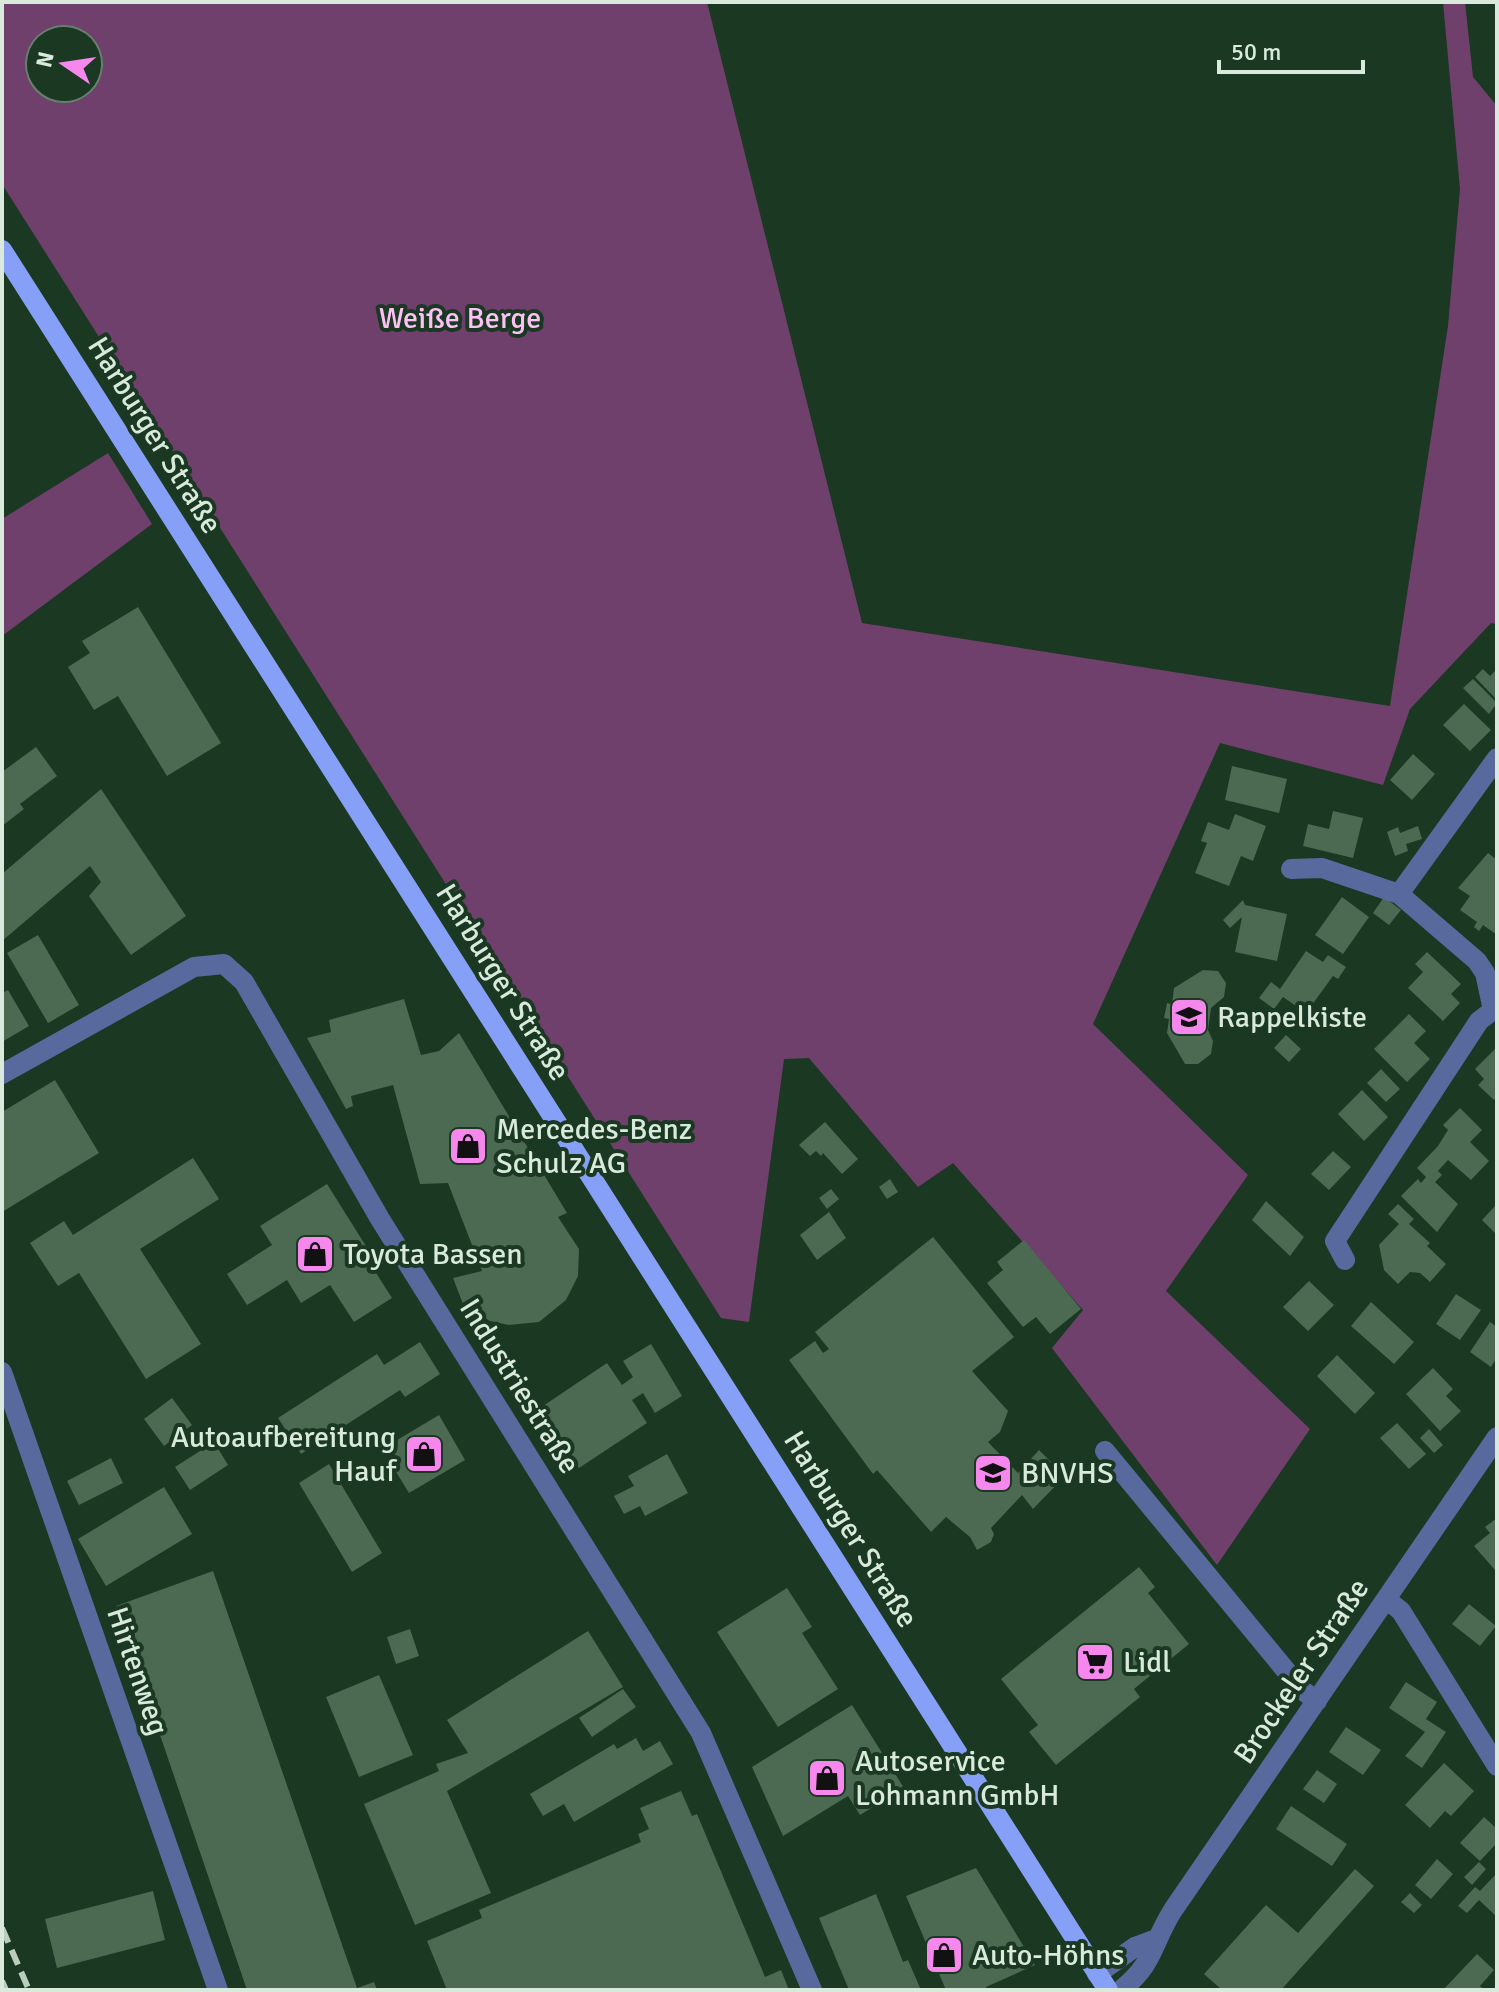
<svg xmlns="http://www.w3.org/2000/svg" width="1499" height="1992" viewBox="0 0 1499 1992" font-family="Signika,sans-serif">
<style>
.green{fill:#70406c;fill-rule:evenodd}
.building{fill:#4b6a51}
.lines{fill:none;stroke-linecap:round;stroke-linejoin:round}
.street{stroke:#58699e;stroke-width:20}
.primary{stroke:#86a0f7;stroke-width:20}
.rail{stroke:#bacdbe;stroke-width:6;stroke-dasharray:16 8;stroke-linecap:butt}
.labels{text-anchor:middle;stroke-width:8;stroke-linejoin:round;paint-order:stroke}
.park-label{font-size:30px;fill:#fdc1f6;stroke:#1a3822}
.street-label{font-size:30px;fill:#d9eadc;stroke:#1a3822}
.poi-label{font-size:30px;fill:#d9eadc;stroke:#1a3822;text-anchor:start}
</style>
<rect width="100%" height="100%" fill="#1a3822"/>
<path class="green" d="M2 2H707L862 623 1390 706 1448 326 1460 189 1443 2H1465L1473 77 1497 106V624L1491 623 1410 709 1383 785 1220 743 1093 1024 1248 1175 1166 1291 1310 1429 1217 1565 1052 1348 1083 1310 953 1163 918 1187 809 1058 784 1059 749 1322 721 1318 2 184ZM40 40H88V88H40Z
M108 453 152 524 2 636V519Z"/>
<path class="building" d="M138 607 221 743 167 776 118 696 94 710 68 667 90 653 82 641Z
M1483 669 1490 676 1497 669V700L1475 677Z
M1473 679 1497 703 1489 714 1463 688Z
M1464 704 1491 730 1470 751 1443 725Z
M36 747 57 776 20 804 24 809 2 826V772Z
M1413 754 1435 774 1412 800 1390 780Z
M1232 766 1287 779 1279 813 1225 800Z
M101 789 186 916 131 955 89 896 101 882 90 866 2 941V874Z
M1333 811 1363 818 1353 858 1303 846 1308 824 1329 829Z
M1235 814 1266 826 1253 861 1241 856 1229 886 1195 873 1207 843 1201 841 1208 822 1229 830Z
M1418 826 1422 839 1406 844 1408 851 1395 856 1387 832 1398 827 1400 833Z
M1488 853 1497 860V935L1483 925 1479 931 1474 927 1477 922 1460 910 1470 896 1458 888Z
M1342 897 1369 917 1343 954 1315 935Z
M1384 897 1401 910 1389 925 1373 913Z
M1243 900 1245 905 1287 914 1277 961 1235 952 1242 917 1230 928 1223 920Z
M38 935 79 1005 48 1023 7 953Z
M1306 951 1323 962 1328 955 1346 967 1338 979 1333 976 1306 1013 1283 997 1274 1009 1259 998 1271 982 1280 989Z
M1427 952 1461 984 1451 994 1460 1003 1443 1021 1408 988 1423 972 1415 964Z
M1203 970 1218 971 1226 983 1224 997 1211 1008 1208 1030 1213 1041 1211 1054 1198 1064H1185L1167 1033 1169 1019 1164 1018 1167 1003 1172 1004 1174 988Z
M8 990 29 1026 2 1042V993Z
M404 999 421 1055 439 1051 459 1033 567 1213 558 1217 579 1249 578 1276 566 1300 539 1322 509 1325 490 1321 463 1304 453 1278 482 1271 448 1183 420 1184 393 1085 351 1096 353 1106 346 1109 307 1038 331 1032 329 1020Z
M1409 1014 1426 1031 1414 1043 1430 1059 1407 1082 1374 1049Z
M1286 1035 1301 1049 1289 1062 1274 1048Z
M1495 1049 1497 1096 1494 1100 1478 1085 1484 1079 1475 1069Z
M1381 1069 1400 1089 1386 1102 1367 1083Z
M55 1080 99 1153 2 1212V1112Z
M1362 1090 1388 1117 1364 1141 1338 1114Z
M1460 1108 1482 1130 1470 1142 1489 1161 1471 1180 1448 1160 1438 1171 1442 1175 1435 1182 1458 1204 1437 1232 1401 1196 1418 1179 1421 1183 1426 1177 1417 1168 1438 1146 1448 1130 1443 1125Z
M825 1122 858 1159 842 1174 823 1153 821 1156 816 1151 810 1156 799 1145Z
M1333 1151 1351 1167 1329 1190 1311 1174Z
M193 1158 219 1199 140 1249 201 1344 146 1379 79 1273 58 1286 30 1243 64 1221 73 1235Z
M890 1179 898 1192 887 1199 879 1187Z
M327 1184 376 1262 371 1265 392 1298 354 1322 330 1285 301 1303 287 1280 247 1305 227 1274 272 1245 260 1226Z
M831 1189 839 1199 827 1209 819 1198Z
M1266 1201 1304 1237 1290 1256 1252 1220Z
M1398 1204 1414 1219 1409 1224 1430 1243 1427 1246 1446 1264 1430 1282 1420 1273 1410 1272 1398 1284 1384 1270 1379 1245 1399 1224 1388 1214Z
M1497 1204V1235L1482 1220Z
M829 1212 846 1238 817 1260 800 1235Z
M933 1237 1014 1337 972 1371 1008 1411 1000 1432 988 1442 1018 1473 1039 1450 1065 1476 1033 1509 1022 1495 991 1528 994 1534 991 1542 977 1550 970 1537 946 1517 931 1532 877 1470 873 1474 789 1360 815 1341 823 1353 829 1349 815 1332Z
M1024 1240 1081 1309 1050 1334 1036 1317 1023 1327 987 1283 1003 1270 997 1262Z
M1309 1281 1334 1305 1308 1331 1283 1307Z
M1456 1294 1481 1310 1460 1340 1436 1324Z
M1371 1302 1414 1342 1394 1364 1351 1326Z
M1490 1322 1497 1327V1357L1491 1367 1470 1352Z
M420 1342 440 1374 405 1397 400 1390 301 1454 278 1418 377 1354 384 1365Z
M651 1344 682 1396 655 1413 643 1393 632 1400 647 1423 579 1468 540 1408 607 1363 622 1385 633 1377 623 1361Z
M1337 1355 1375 1393 1355 1414 1317 1376Z
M1433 1368 1453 1389 1446 1396 1461 1411 1440 1431 1406 1394Z
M172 1398 192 1425 164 1446 144 1419Z
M439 1415 465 1460 409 1493 382 1449Z
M1397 1423 1426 1454 1409 1469 1380 1438Z
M1429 1429 1443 1445 1434 1453 1420 1438Z
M214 1442 228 1465 190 1490 175 1467Z
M667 1454 688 1493 645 1516 640 1506 624 1514 614 1496 634 1486 628 1476Z
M111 1458 123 1483 79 1505 67 1481Z
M329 1464 382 1553 352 1572 299 1483Z
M164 1487 192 1534 106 1586 78 1539Z
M1497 1518V1568L1495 1570 1474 1546 1490 1533 1485 1527Z
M1139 1567 1155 1587 1148 1593 1189 1644 1134 1689 1140 1697 1056 1765 1029 1732 1038 1725 1001 1679Z
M213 1571 357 1988 374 1982 377 1990H247L116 1606Z
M787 1588 812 1627 802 1633 838 1689 778 1727 717 1632Z
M1469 1604 1496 1626 1480 1646 1452 1624Z
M410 1629 419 1656 396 1664 387 1637Z
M588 1631 623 1687 447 1791 491 1893 415 1925 364 1804 439 1771 436 1764 468 1753 447 1720Z
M379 1675 413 1755 359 1777 326 1697Z
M1406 1682 1437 1702 1426 1719 1446 1732 1422 1768 1405 1756 1425 1732 1389 1708Z
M623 1689 636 1707 592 1737 579 1718Z
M852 1705 904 1788 860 1815 848 1796 783 1836 752 1767Z
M1346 1727 1381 1750 1363 1775 1329 1752Z
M636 1738 643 1751 660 1741 673 1764 574 1822 564 1804 543 1816 530 1794 614 1744 617 1749Z
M1444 1763 1474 1791 1451 1816 1445 1811 1430 1828 1405 1805Z
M1317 1770 1337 1784 1324 1803 1303 1789Z
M681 1791 692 1816 697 1814 765 1977 781 1970 789 1990H447L427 1941 482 1918 479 1910 641 1842 638 1834 649 1829 640 1808Z
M1291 1806 1347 1844 1332 1866 1276 1829Z
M1484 1817 1497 1829V1843L1480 1861 1460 1843Z
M1437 1859 1453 1874 1431 1899 1415 1885Z
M1479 1862 1486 1869 1472 1885 1464 1877Z
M976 1868 1035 1965 986 1987 987 1990H946L906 1896Z
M1355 1869 1374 1886 1281 1990H1222L1204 1974 1266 1905 1298 1933Z
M1497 1873V1917L1479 1900 1467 1913 1458 1906 1475 1887 1480 1891Z
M153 1891 165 1940 57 1968 45 1919Z
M1410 1893 1422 1905 1414 1913 1401 1902Z
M876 1894 903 1962 908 1960 921 1990H849L819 1918Z
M1477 1954 1494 1970 1480 1986 1484 1990H1443Z"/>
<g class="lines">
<path class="street" d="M1291 869 1322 868 1399 894 1477 961 1485 973 1493 1010H1497
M1399 894 1497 758
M2 1074 194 967 224 964 244 982 380 1219 701 1733 812 1990
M1345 1260 1335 1241 1479 1021 1493 1010
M2 1372 218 1990
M1105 1451 1302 1690 1317 1701
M1386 1599 1401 1611 1497 1766
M1097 1974 1135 1947 1154 1940
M1121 1990C1155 1963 1151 1945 1173 1910L1497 1437"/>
<path class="primary" d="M2 250 1108 1990"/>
<path class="rail" d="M2 1928 29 1990
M2 1981 6 1990"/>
</g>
<defs>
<g id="school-square" transform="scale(2)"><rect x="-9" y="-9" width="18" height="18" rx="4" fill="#f688ed" stroke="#1a3822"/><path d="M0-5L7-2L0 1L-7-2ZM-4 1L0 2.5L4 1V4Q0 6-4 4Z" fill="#111"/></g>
<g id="shop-square" transform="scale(2)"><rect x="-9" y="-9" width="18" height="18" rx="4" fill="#f688ed" stroke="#1a3822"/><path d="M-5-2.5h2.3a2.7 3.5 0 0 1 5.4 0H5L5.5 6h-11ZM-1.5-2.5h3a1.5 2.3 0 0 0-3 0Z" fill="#111"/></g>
<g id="supermarket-square" transform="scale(2)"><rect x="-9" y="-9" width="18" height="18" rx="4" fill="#f688ed" stroke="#1a3822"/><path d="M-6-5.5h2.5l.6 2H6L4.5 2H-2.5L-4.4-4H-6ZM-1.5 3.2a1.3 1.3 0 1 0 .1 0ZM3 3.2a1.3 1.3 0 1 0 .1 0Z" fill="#111"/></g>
</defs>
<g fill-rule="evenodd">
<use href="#school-square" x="1189" y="1017"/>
<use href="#shop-square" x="468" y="1146"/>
<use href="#shop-square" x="315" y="1254"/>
<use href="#shop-square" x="424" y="1454"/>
<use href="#school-square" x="993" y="1473"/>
<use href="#supermarket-square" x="1095" y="1662"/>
<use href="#shop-square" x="827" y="1778"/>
<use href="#shop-square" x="944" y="1955"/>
</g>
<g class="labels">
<g class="park-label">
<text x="460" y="328">Weiße Berge</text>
</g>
<g class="street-label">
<text transform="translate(155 435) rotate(58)" y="10">Harburger Straße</text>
<text transform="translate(503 982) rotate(58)" y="10">Harburger Straße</text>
<text transform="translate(520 1386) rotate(58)" y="10">Industriestraße</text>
<text transform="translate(851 1529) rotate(58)" y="10">Harburger Straße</text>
<text transform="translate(138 1671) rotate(71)" y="10">Hirtenweg</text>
<text transform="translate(1301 1671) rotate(-56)" y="10">Brockeler Straße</text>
</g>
<g class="poi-label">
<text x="1217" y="1027">Rappelkiste</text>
<text x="496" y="1139">Mercedes-Benz<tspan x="496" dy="34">Schulz AG</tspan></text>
<text x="343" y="1264">Toyota Bassen</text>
<text x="396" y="1447" text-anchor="end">Autoaufbereitung<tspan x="396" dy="34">Hauf</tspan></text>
<text x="1021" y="1483">BNVHS</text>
<text x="1123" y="1672">Lidl</text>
<text x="855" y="1771">Autoservice<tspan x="855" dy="34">Lohmann GmbH</tspan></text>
<text x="972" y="1965">Auto-Höhns</text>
</g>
</g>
<rect width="1499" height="1992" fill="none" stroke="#d9eadc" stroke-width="8"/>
<g transform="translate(64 64) rotate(283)"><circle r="38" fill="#1a3822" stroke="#667f6c" stroke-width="2"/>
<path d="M0-6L14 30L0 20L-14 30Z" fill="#f688ed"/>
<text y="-12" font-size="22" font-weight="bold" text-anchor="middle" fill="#d9eadc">N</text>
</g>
<path d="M1219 60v12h144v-12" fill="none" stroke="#d9eadc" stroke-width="4"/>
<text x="1231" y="60" font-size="24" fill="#d9eadc" stroke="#1a3822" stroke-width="6" paint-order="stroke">50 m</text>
</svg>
